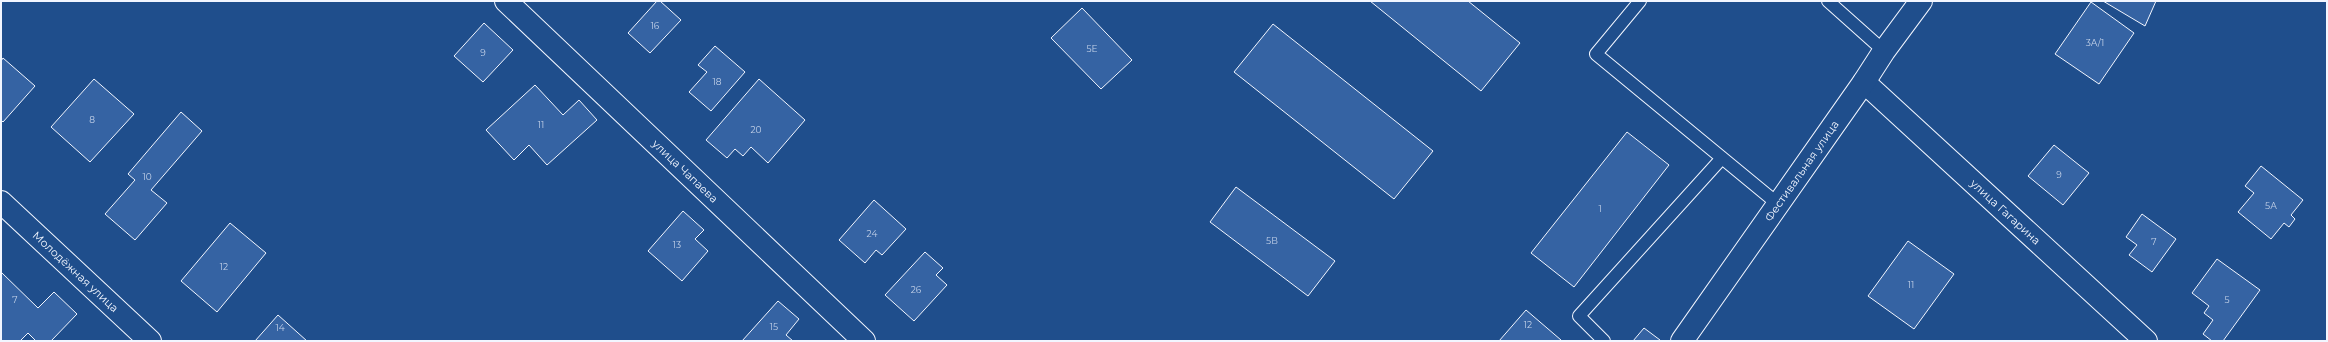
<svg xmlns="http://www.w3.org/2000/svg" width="2328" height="342" viewBox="0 0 2328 342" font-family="Montserrat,sans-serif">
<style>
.building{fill:#3563a3;stroke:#f2f6ff}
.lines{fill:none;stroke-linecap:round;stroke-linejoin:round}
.service-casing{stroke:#f2f6ff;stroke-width:14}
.minor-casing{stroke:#f2f6ff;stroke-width:24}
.tertiary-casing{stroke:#f2f6ff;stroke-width:24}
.service{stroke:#1f4e8c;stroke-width:12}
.minor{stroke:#1f4e8c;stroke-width:22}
.tertiary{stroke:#1f4e8c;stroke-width:22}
.labels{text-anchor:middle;stroke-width:3;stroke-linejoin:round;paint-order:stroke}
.number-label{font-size:9px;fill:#c3d1e8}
.street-label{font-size:11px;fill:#f2f6ff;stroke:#1f4e8c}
</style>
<rect width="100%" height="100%" fill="#1f4e8c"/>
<path class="building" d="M657 1H660L681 20 650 53 628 33Z
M1370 1H1468L1520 43 1481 91Z
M2103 1H2156L2145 26Z
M2091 2 2134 33 2099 84 2055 54Z
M1082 8 1132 60 1101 89 1051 38Z
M484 23 513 50 483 82 454 56Z
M1273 24 1433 151 1394 199 1234 72Z
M715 46 745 72 711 111 689 92 707 72 698 65Z
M3 58 35 86 3 122 1 120V61Z
M94 79 134 114 90 162 51 127Z
M759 79 805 120 768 163 751 147 743 156 735 149 727 158 706 140Z
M535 85 563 115 579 100 597 120 547 165 529 145 514 160 486 130Z
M181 112 202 131 151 190 167 203 135 240 105 214 135 180 128 174Z
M1627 132 1669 165 1574 287 1531 253Z
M2054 145 2089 173 2063 205 2028 176Z
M2261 166 2303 200 2291 215 2295 219 2289 227 2284 223 2271 239 2238 212 2254 193 2245 186Z
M1236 187 1335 261 1308 296 1210 222Z
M874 200 906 229 882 255 876 250 865 263 839 240Z
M683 211 704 230 695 239 708 251 682 281 648 251Z
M2142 214 2176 239 2152 272 2129 255 2137 245 2126 237Z
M230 223 266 253 217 312 181 281Z
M1908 241 1954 274 1914 329 1868 296Z
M925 252 943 268 936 275 947 285 914 321 885 295Z
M2217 259 2260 290 2223 341H2212L2203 334 2213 320 2204 313 2209 306 2192 293Z
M1 272 38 308 54 292 77 314 51 341H36L28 333 20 341H1Z
M778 301 799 319 786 335 793 341H742Z
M1526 310 1561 340V341H1499Z
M278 315 307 341H255Z
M1644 328 1660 340 1659 341H1633Z"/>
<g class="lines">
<g class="service-casing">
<path id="service" d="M1640 1 1596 54 1778 204
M1828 1 1884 51
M1604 341 1579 316 1722 158"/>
</g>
<g class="minor-casing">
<g id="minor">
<path id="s1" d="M506 1 864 341"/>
<path id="s2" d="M1864 82 2146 341"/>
<path id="s3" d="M1 202 150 341"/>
</g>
</g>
<g class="tertiary-casing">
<g id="tertiary">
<path id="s4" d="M1682 341 1864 82 1884 51 1921 1"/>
</g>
</g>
<use href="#service" class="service"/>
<use href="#minor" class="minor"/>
<use href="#tertiary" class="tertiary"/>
</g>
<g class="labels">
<g class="number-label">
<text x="655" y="29">16</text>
<text x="2095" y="46">3А/1</text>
<text x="1092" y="52">5Е</text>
<text x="483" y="56">9</text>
<text x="717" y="85">18</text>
<text x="92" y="123">8</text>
<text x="541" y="128">11</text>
<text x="756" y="133">20</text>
<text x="2059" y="178">9</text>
<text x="147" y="180">10</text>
<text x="2271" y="209">5А</text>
<text x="1600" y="212">1</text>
<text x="872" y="237">24</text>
<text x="1272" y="244">5В</text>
<text x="2154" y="245">7</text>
<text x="677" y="248">13</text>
<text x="224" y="270">12</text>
<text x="1911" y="288">11</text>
<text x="916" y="293">26</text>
<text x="15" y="303">7</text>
<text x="2227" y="303">5</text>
<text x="1528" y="328">12</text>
<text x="774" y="330">15</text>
<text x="280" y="331">14</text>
</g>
<g class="street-label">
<text dy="4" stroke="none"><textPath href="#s1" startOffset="247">улица Чапаева</textPath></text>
<text dy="4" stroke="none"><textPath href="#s4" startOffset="208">Фестивальная улица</textPath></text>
<text dy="4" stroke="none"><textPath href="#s2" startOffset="192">улица Гагарина</textPath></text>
<text dy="4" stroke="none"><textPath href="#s3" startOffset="102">Молодёжная улица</textPath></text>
</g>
</g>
<rect width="2328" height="342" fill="none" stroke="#f2f6ff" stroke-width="4"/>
</svg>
